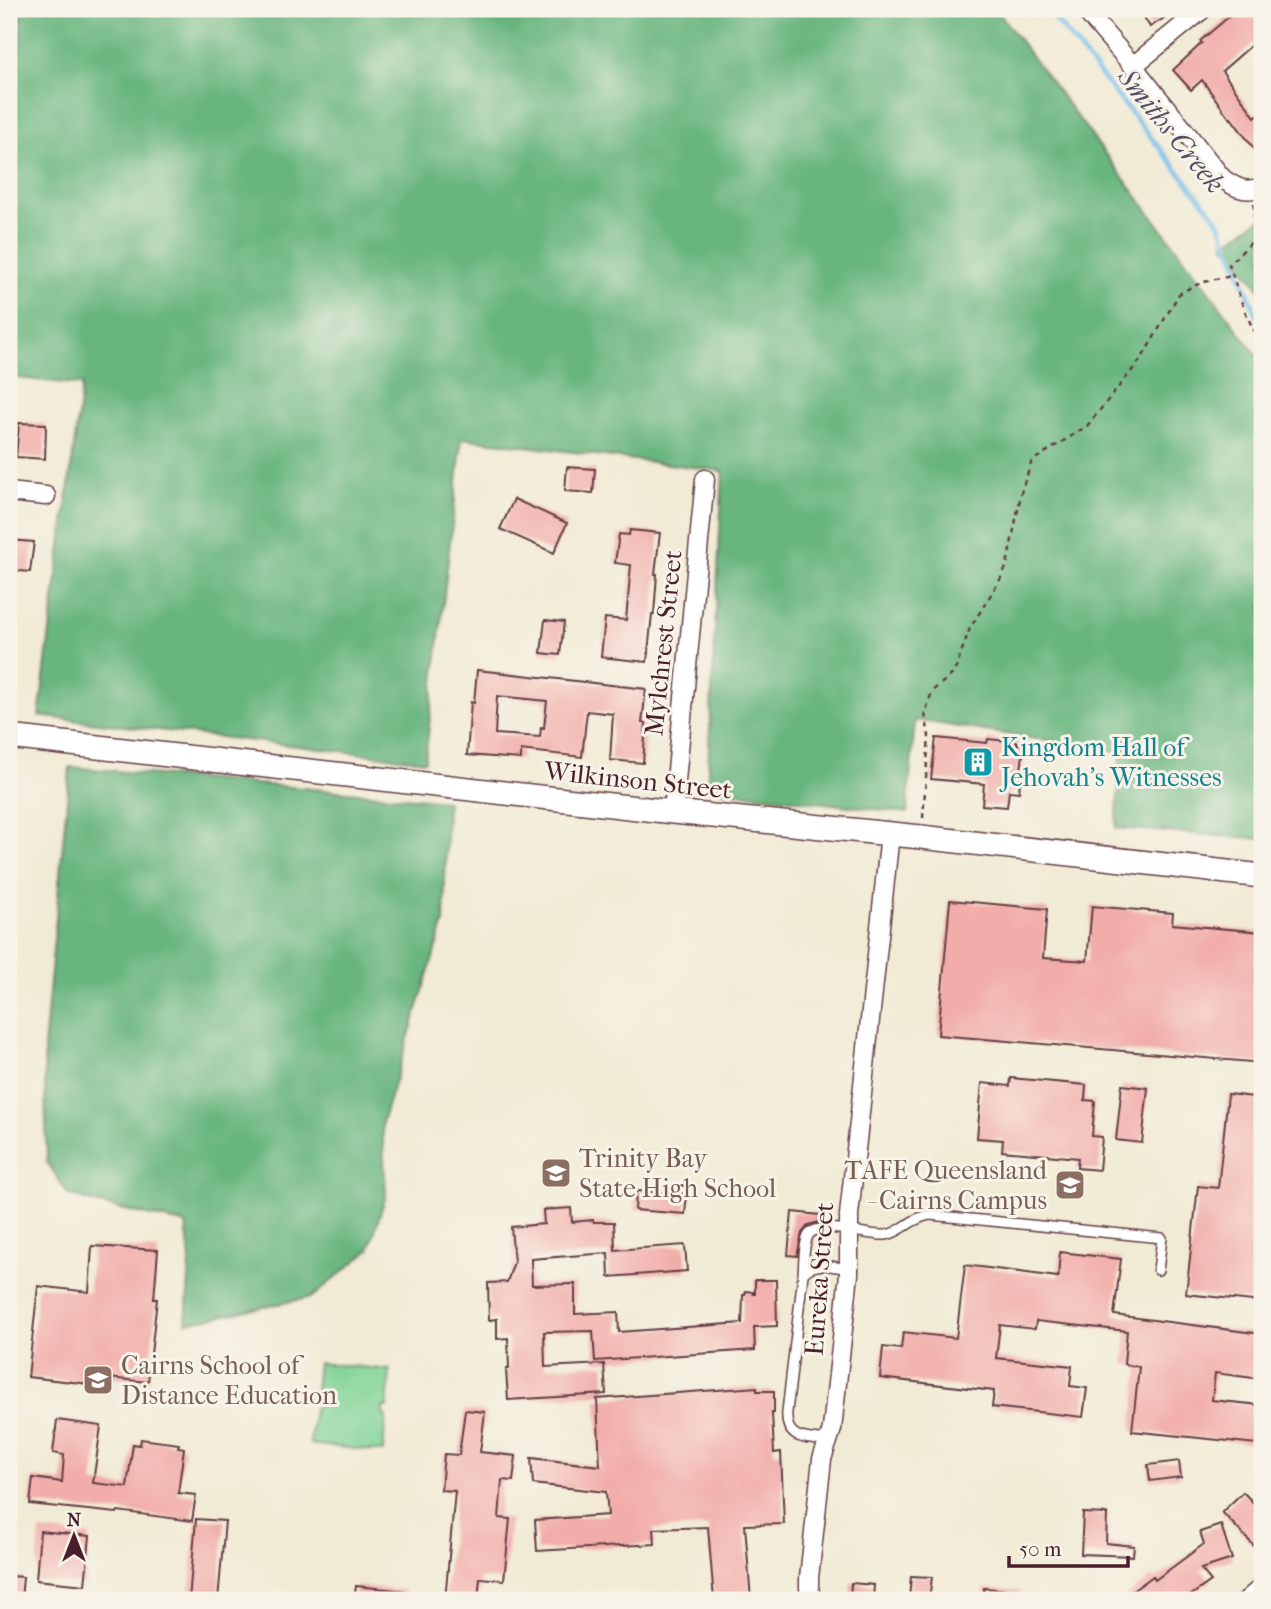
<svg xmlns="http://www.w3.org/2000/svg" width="1271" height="1609" viewBox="0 0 1271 1609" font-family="'IM FELL French Canon',serif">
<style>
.green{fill:#7fd395;stroke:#647960;stroke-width:2}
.forest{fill:#67b57e;stroke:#586a54;stroke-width:2}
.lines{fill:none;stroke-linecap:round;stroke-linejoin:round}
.stream{stroke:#73beed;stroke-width:4.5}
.building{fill:#f2aca9;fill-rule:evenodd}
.service-casing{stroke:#633d44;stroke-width:12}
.minor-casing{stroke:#633d44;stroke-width:21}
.tertiary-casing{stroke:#633d44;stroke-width:26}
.path{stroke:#633d44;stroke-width:2.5;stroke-dasharray:5 5;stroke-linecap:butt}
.service{stroke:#fff;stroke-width:9}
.minor{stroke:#fff;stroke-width:18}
.tertiary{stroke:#fff;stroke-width:23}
.labels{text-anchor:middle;stroke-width:6;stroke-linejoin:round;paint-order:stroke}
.street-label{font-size:26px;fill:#4a1f2b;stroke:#f7f3e8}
.culture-label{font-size:26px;fill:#0d838f;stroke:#f7f3e8;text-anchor:start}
.education-label{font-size:26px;fill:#785e54;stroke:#f7f3e8;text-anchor:start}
.water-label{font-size:28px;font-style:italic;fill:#564f65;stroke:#f7f3e8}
</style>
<rect width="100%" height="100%" fill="#f7f3e8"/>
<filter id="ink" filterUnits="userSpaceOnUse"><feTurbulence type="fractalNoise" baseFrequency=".0143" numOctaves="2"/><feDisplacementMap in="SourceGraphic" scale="14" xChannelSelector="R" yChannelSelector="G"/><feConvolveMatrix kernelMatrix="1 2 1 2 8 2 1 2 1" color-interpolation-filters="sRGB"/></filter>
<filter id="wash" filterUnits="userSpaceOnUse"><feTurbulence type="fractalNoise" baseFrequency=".00686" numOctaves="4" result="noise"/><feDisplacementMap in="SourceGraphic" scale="28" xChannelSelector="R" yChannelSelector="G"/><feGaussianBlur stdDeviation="1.57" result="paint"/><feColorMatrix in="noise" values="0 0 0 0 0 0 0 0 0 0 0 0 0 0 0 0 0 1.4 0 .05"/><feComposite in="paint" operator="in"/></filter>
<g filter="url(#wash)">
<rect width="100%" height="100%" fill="#f1ead4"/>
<path class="green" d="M318 1363 390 1370 387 1407H383V1415H386L383 1452 310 1444 314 1408H317V1400L314 1399Z"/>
<path class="forest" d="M22 9H996L1262 362V839L1116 828 1121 752 915 720 907 813 707 789 723 471 462 438 425 761 39 716 82 385 9 377V134H14Z
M1262 218V292L1224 244Z
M70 767 447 801 444 922 382 1123 386 1195 369 1250 312 1297 186 1323 190 1260 186 1224 95 1203 68 1194 47 1162 44 1047Z"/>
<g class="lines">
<path class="stream" d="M1047 9 1218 220 1262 328"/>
</g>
<g id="blocks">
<path class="building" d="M1139 9H1178L1150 27Z
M1238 9H1262V36L1222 71 1255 117 1262 111V159L1231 118 1230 119 1202 80 1191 90 1173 70 1202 43 1200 41Z
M19 423 46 424 45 459 16 457Z
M567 467 595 469 593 493 565 491Z
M514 499 567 523 554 553 500 529Z
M630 530 660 533 655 574H657L654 614H652L647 662 601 657 605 618 626 620 631 565 615 563 619 534 629 535Z
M9 540 34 542 30 572 9 570Z
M545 620 564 622 560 655 541 653Z
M477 670 646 689 642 723H646L643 763 610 760 613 714 587 711 582 757 521 750V759L467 755 471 702 474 703ZM497 696 547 701 544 728 541 727 540 737 495 734Z
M936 738 987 743 988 739 1018 742 1017 744H1024L1019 792 1009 791 1007 807 982 805 984 784 931 779Z
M950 900 1047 909 1043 958 1087 961 1092 906 1173 913 1172 924 1262 932V1063L938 1035Z
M1011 1078 1086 1085 1085 1100 1095 1101 1092 1136 1102 1137 1099 1170 1077 1168 1078 1158 1002 1151 1003 1140 977 1138 982 1083 1010 1086Z
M1122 1085 1148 1088 1142 1143 1116 1140Z
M1228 1094 1262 1098V1302L1186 1294 1198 1186 1218 1188Z
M636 1191 687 1194 685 1214 635 1210Z
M571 1208 572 1222 593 1220 594 1222H614L615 1250 685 1245 687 1271 609 1277 608 1253 531 1259 532 1285 575 1284V1314L618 1312 619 1332 742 1323 743 1295H745L746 1291 753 1292V1294H755V1280H776L777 1326 754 1327 755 1350 595 1361 593 1331 544 1332 545 1367 604 1364 606 1394 508 1400 506 1369H509L508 1338 497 1339V1319L489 1320 488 1283 507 1282 514 1262 511 1227 544 1224 543 1210Z
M792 1212 820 1215 819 1222 809 1225 802 1233 797 1256 788 1255Z
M92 1246 158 1250 154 1299H157L148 1382 108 1378 107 1386 28 1377 38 1286 89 1292Z
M1060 1252 1121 1259 1114 1315 1262 1334V1379L1215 1373 1212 1400 1260 1405 1257 1444 1132 1431 1139 1367 1124 1364 1127 1331 1036 1321 1035 1329 1000 1325 996 1358 1072 1366 1070 1386 1087 1388 1083 1417 992 1407 994 1391 880 1378 883 1347 901 1349 903 1332 956 1338 965 1265 1058 1277Z
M757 1387V1391H774V1413H772L774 1453 781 1452 784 1524 745 1525 751 1600H714L708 1527 654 1529 655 1544 537 1551 535 1520 608 1515 606 1492 533 1484 531 1458 600 1466 597 1399Z
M465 1410 485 1412 480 1452 516 1456 513 1481 502 1480 499 1518 510 1519 504 1580 480 1578 478 1600H445L455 1491 441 1490 444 1454 459 1455Z
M57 1420 101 1426 93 1483 127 1487 133 1444 140 1445 141 1439 179 1444 178 1447 184 1448 178 1493 196 1495 192 1521 118 1511 117 1513 30 1504 33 1478 62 1482 64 1455 53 1453Z
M1179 1461 1181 1477 1150 1481 1148 1465Z
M1243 1492 1262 1512V1540L1255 1547 1222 1512Z
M1083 1513 1107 1514 1106 1543 1134 1546 1133 1556 1081 1554Z
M196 1519 225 1521 218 1600H189Z
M1221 1525 1232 1559 1201 1569 1211 1581 1184 1600H1120L1153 1576 1155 1580 1204 1544 1200 1532Z
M40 1531 90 1536 85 1585 36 1580Z
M9 1576 23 1577 21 1600H9Z
M911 1576 932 1577 929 1600H909Z
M851 1583 874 1585 873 1600H850Z
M356 1586 405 1591V1600H354Z
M984 1588 1020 1591V1600H983Z"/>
</g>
</g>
<g filter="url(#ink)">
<use href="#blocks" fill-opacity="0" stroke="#633d44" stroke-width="2"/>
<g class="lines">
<g class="service-casing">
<path id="service" d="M803 1274C804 1263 803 1246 808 1236 818 1218 868 1237 886 1235 901 1233 912 1217 930 1215L1162 1238 1158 1270
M828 1441C806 1438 785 1441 787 1412L803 1274C813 1260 834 1267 849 1269"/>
</g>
<g class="minor-casing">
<path id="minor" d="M1084 9 1133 66 1223 179C1236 188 1246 193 1262 187
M1133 66 1203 9
M9 492 46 496
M673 812 705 479
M812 1600 809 1588V1578L822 1459 832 1429 849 1274V1215L890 834
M1247 1600 1262 1587"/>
</g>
<g class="tertiary-casing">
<path id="tertiary" d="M9 737 673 812 921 837 1262 876"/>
</g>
<path class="path" d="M1254 204V240L1229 264C1236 286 1247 324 1262 342
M923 818 929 736 925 714 932 691 954 673 970 628 1000 580 1007 565 1022 489 1032 461 1087 426 1142 358 1179 294 1193 286 1210 280 1232 276"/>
<use href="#service" class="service"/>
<use href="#minor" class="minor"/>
<use href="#tertiary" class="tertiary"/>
</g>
</g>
<defs>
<g id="building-square" transform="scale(1.575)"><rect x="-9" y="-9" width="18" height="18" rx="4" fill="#0f9aa8" stroke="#f7f3e8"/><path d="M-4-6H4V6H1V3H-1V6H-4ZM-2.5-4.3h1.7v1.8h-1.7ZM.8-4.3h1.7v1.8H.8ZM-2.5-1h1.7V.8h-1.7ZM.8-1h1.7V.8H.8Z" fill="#fff"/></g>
<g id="school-square" transform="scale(1.575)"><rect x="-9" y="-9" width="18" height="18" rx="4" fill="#8d6e63" stroke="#f7f3e8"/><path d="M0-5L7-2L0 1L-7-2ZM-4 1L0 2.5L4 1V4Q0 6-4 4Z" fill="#fff"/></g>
<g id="university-square" transform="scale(1.575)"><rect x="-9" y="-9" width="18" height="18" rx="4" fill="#8d6e63" stroke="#f7f3e8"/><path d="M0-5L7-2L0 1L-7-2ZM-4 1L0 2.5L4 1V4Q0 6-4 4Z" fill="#fff"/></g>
</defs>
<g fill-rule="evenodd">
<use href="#building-square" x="978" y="762"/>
<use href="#school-square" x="556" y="1173"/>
<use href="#university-square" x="1070" y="1185"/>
<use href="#school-square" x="98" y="1380"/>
</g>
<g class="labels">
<g class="street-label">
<text transform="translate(663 643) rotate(-84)" y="9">Mylchrest Street</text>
<text transform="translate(638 780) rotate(6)" y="9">Wilkinson Street</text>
<text transform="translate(819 1279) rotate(-86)" y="9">Eureka Street</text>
</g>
<g class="culture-label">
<text x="1001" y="756">Kingdom Hall of<tspan x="1001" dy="30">Jehovah's Witnesses</tspan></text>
</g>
<g class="education-label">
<text x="579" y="1167">Trinity Bay<tspan x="579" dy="30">State High School</tspan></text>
<text x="1047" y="1179" text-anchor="end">TAFE Queensland<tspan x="1047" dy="30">- Cairns Campus</tspan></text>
<text x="121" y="1374">Cairns School of<tspan x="121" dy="30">Distance Education</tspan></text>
</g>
<g class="water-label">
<text transform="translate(1172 130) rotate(51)" y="10">Smiths Creek</text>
</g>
</g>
<rect width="1271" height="1609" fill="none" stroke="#f7f3e8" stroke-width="35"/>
<g transform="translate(74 1536)" stroke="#f7f3e8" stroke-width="5" paint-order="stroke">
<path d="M0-5L12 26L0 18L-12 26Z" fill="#4a1f2b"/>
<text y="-10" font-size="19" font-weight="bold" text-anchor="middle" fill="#4a1f2b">N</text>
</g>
<path d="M1009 1556v10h119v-10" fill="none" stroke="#4a1f2b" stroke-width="3.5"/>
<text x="1019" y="1556" font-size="21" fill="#4a1f2b" stroke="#f7f3e8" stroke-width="5" paint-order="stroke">50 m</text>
</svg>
